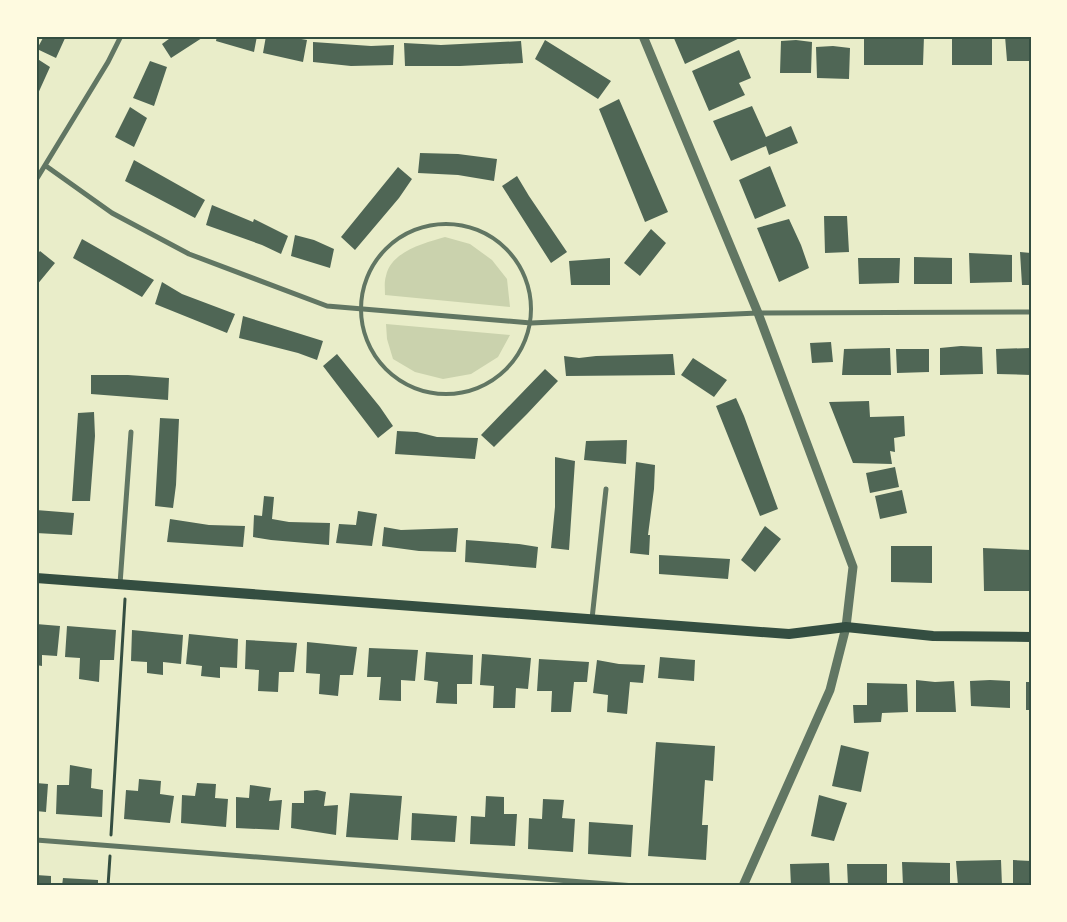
<svg xmlns="http://www.w3.org/2000/svg" width="1067" height="922" viewBox="0 0 1067 922" font-family="'PT Sans Narrow',sans-serif">
<style>
.green{fill:#cad2ad}
.building{fill:#4f6655}
.lines{fill:none;stroke-linecap:round;stroke-linejoin:round}
.path{stroke:#344e41;stroke-width:3}
.service{stroke:#617663;stroke-width:4}
.minor{stroke:#617663;stroke-width:5}
.tertiary{stroke:#617663;stroke-width:9}
.secondary{stroke:#344e41;stroke-width:10}
.neatline{fill:none;stroke:#344e41;stroke-width:2}
</style>
<rect width="100%" height="100%" fill="#e9edc9"/>
<path class="green" d="M445 237 470 244 492 260 507 279 510 307 385 295C385 289 384 282 386 276 391 251 425 243 445 237Z
M386 324 510 335 498 357 471 374 443 379 415 372 393 359 387 339Z"/>
<path class="building" d="M44 36H66L56 58 37 49Z
M173 36H205L171 58 162 44Z
M217 36H257L254 52 216 41Z
M266 36H284L307 40 303 62 263 53Z
M673 36H744L685 64Z
M864 36H924L923 65H864Z
M952 36H992V65H952Z
M1005 36H1031V61H1007Z
M545 40 611 81 598 99 535 59Z
M796 40 812 42 811 73H780L781 41Z
M521 41 523 63 460 66H405L404 43 441 45Z
M313 42 371 46 394 45 393 65 351 66 313 62Z
M833 46 850 48 849 79 817 78 816 47Z
M739 50 751 78 739 83 745 95 709 111 692 71Z
M36 58 50 67 36 98Z
M150 61 167 67 154 106 133 98Z
M619 99 668 212 645 222 599 109Z
M752 106 766 137 791 126 798 143 769 155 766 146 731 161 713 121Z
M130 107 147 118 134 147 115 137Z
M420 153 458 154 497 159 494 181 458 175 418 173Z
M134 160 205 200 195 218 125 181Z
M770 166 786 206 755 219 739 180Z
M398 167 412 179 399 198 355 250 341 237Z
M517 176 529 196 567 252 551 263 502 186Z
M212 205 253 222 254 219 288 236 281 254 262 245 206 225Z
M824 216H847L849 252 825 253Z
M789 219 801 245 809 268 779 282 757 228Z
M651 229 666 243 640 276 624 263Z
M295 235 314 240 334 249 330 268 291 256Z
M82 239 154 280 142 297 73 258Z
M40 251 55 263 36 286V256Z
M1020 252 1031 253V285H1022Z
M969 253 1012 255V282L970 283Z
M914 257 952 258V284H914Z
M610 258V285H571L569 261Z
M858 258H900L899 283 859 284Z
M162 282 182 294 235 314 227 333 155 304Z
M243 316 323 341 317 360 298 353 239 338Z
M831 342 833 362 812 363 810 343Z
M961 346 982 347 983 374 940 375V348Z
M890 348 891 375H842L844 349Z
M1031 348V375L997 374 996 349Z
M896 349H929V372L897 373Z
M337 354 380 407 393 426 378 438 323 366Z
M673 354 675 375 566 376 564 356 579 358 596 356Z
M693 358 727 380 714 397 681 375Z
M545 369 558 381 527 414 494 447 481 435Z
M91 375H128L169 378 168 400 91 394Z
M736 398 744 416 778 509 760 516 716 406Z
M869 401 870 417 904 416 905 436 894 438 895 452 890 451 892 464 853 463 829 402Z
M94 412 95 436 90 501H72L78 413Z
M160 418 179 419 176 485 173 508 155 506Z
M397 431 417 432 437 437 478 438 475 459 395 454Z
M627 440 626 464 584 460 586 441Z
M555 457 575 461 569 550 551 548 555 507Z
M636 462 655 465 654 489 648 535H650L649 555 630 553Z
M895 467 899 487 870 493 866 473Z
M902 490 907 513 880 519 875 496Z
M264 496 274 497 272 519 289 522 330 523 329 545 271 540 253 537 254 515 262 516Z
M36 510 74 513 72 535 36 533Z
M358 511 377 514 372 546 336 543 339 524 356 525Z
M170 519 209 525 245 526 243 547 167 542Z
M765 526 781 539 755 572 741 560Z
M384 527 401 530 458 528 456 552 419 551 382 546Z
M466 540 519 544 538 547 536 568 465 562Z
M891 546H932V583L891 582Z
M983 548 1031 550V591H984Z
M659 555 730 559 728 579 659 574Z
M36 624 60 626 57 656 42 655V666L36 665Z
M67 626 116 630 114 660H100L99 682 79 679 80 658 65 657Z
M132 630 183 635 181 664 163 662V675L147 673V662L131 661Z
M189 634 238 639 237 668 220 667V678L201 676 202 666 186 664Z
M246 640 297 643 294 672H279L278 692 258 691 259 670 245 669Z
M307 642 357 647 353 675H340L338 696 319 694 320 674 306 673Z
M369 648 418 650 415 681 401 680V701L379 700 381 677H367Z
M426 652 473 655 472 684H457V704L436 703 438 682 424 680Z
M482 654 531 658 528 689 516 688 515 708H493L494 686 480 685Z
M660 657 695 660 694 681 658 678Z
M539 659 589 662 587 682H574L571 712H551L552 691H537Z
M597 660 619 664 645 665 643 683 630 682 627 714 607 712 608 695 593 693Z
M916 680 935 682 954 681 956 712H916Z
M990 680 1010 681V708L971 706 970 681Z
M1026 682H1031V710H1026Z
M867 683 907 684 908 712 882 713 881 722 854 723 853 705H867Z
M656 742 715 746 713 781 705 780 702 825H708L706 860 648 856Z
M841 745 869 752 861 792 832 786Z
M70 765 92 769 91 788 103 790 102 817 56 814 57 785H69Z
M139 779 161 781 160 794 174 796 170 823 124 819 126 790 138 791Z
M36 783 48 784 46 812 36 811Z
M197 783 216 784 215 798 228 799 226 827 181 823 182 795 195 796Z
M250 785 271 788 269 801 282 800 279 830 236 828V797L249 798Z
M317 790 326 792 324 806 338 805 336 835 291 828 292 803H304V791Z
M350 793 402 796 398 840 346 837Z
M819 795 847 803 834 841 811 836Z
M486 796 504 797V814H517L515 846 470 844 471 816 485 817Z
M543 799 564 800 562 818 575 819 573 852 528 849 529 818 542 819Z
M412 813 457 816 455 842 411 840Z
M589 822 633 825 631 857 588 854Z
M1001 860 1002 886H958L956 861Z
M1013 860 1031 861V886H1013Z
M902 862 950 863V886H903Z
M829 863 830 886H791L790 864Z
M847 864H887V886H848Z
M36 875 51 876V886H36Z
M63 878 98 880V886H62Z"/>
<g class="lines">
<path class="path" d="M111 835 125 599
M108 886 110 856"/>
<path class="service" d="M361 309a85 85 0 1 1 170 0a85 85 0 1 1-170 0Z"/>
<path class="minor" d="M46 166 112 213 189 254 327 306 531 323 758 313 1031 312
M36 180 108 62 121 36
M120 584 131 432
M592 619 606 489
M36 840 635 886"/>
<path class="tertiary" d="M643 36 758 313 853 567 846 627 830 690 743 886"/>
<path class="secondary" d="M36 578 789 634 846 627 933 636 1031 637"/>
</g>
<rect width="1067" height="922" fill="none" stroke="#fefae0" stroke-width="75"/>
<rect x="38" y="38" width="992" height="846" class="neatline"/>
</svg>
